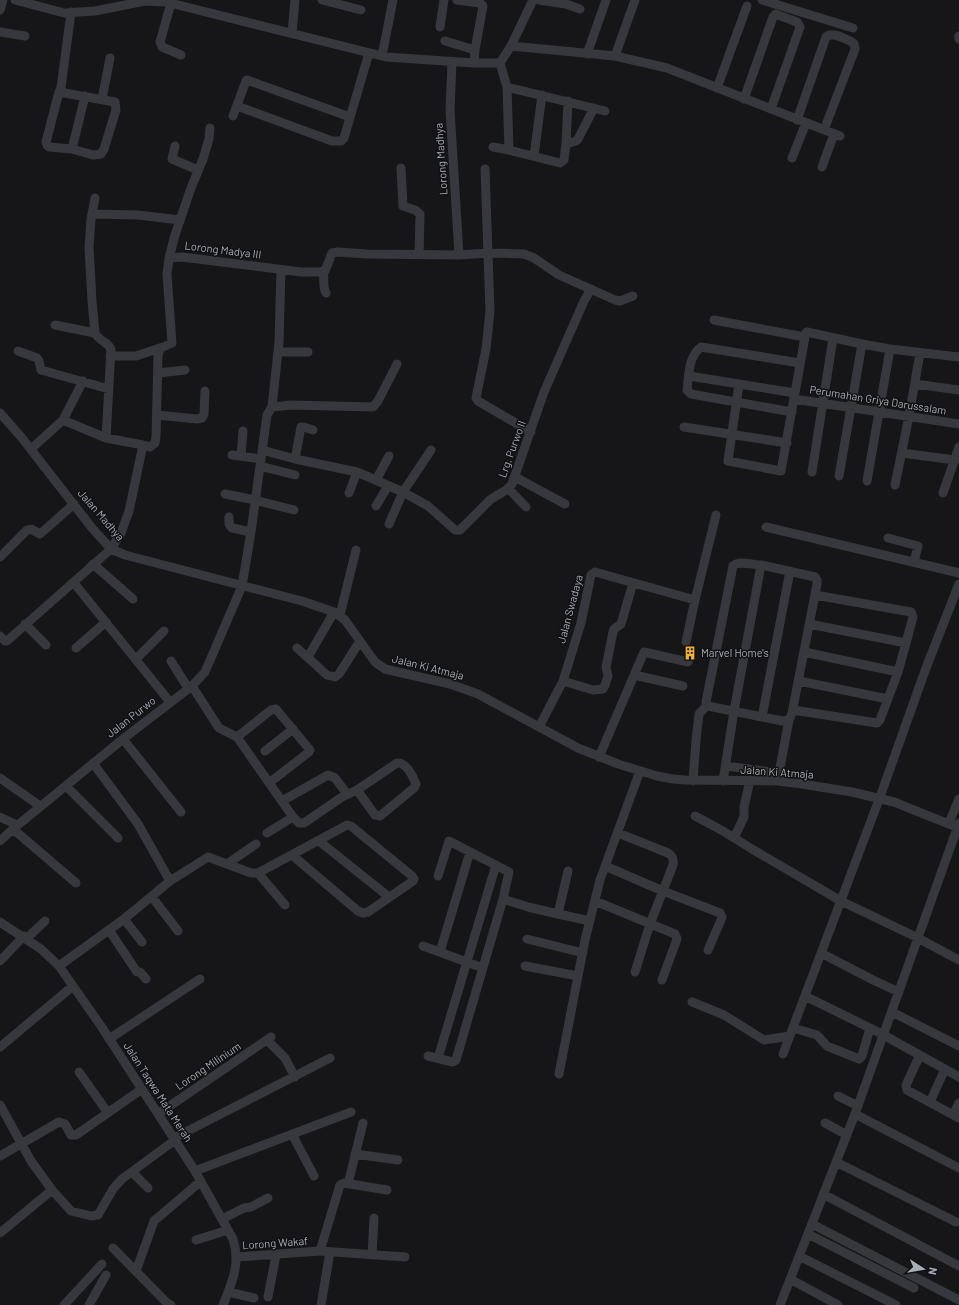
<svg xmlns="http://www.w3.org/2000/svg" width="959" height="1305" viewBox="0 0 959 1305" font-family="Barlow,sans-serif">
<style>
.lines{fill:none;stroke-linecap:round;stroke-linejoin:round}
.minor{stroke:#37383d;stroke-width:9}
.labels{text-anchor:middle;stroke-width:3;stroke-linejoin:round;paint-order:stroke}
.street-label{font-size:11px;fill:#a8adb8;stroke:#111113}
.poi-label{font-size:11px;fill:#a8adb8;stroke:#111113;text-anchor:start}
</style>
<rect width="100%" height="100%" fill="#161618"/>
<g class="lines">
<path class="minor" d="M15 0 64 13 95 11 145 1 166 2 386 57 474 63H500L511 46 533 0
M322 0 361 10
M457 0 480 3 483 6 475 50 474 63
M539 0 566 4 580 9
M762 0 853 28
M171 3 160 42 162 47 181 55
M0 10 3 0
M440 27 444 0
M0 32 25 36
M292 33 295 0
M959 36V39
M445 41 475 50
M511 46 615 56 667 68 840 136
M587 54 606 0
M382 56 393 0
M615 56 635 0
M452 62 450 110 459 255
M500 63 507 87 605 111
M507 87 509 150 560 163 564 160 566 144 576 141 578 139 594 108
M717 88 747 6
M59 92 115 102 116 110 104 149 101 154 93 155 72 149 49 147 47 145 46 142 59 92 61 88 71 12
M102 99 110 58
M744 99 773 17 776 14 778 15 797 22 800 27 771 109
M237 106 332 141H341L344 138 369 53
M233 116 246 81 247 80 350 117
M797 120 826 37C833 31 845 39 852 42L854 44 855 49 824 130
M566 144 568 101
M175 146 172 159 198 170
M493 147 509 150
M72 149 85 96
M534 156 542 95
M792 158 806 123
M822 167 834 134
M401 168 403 206 415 210 420 214 419 255
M485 169 490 311 486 349 476 398 478 401 531 432
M95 198 91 219 89 247 92 301 95 333C99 341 107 341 111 349L106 438
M92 214 138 215 180 220
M169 258 175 235 191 188 203 159 209 139 210 128
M323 272C325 279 322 286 326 293
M714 320 805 337 781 471 728 461 739 384
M55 325 95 333
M805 337 806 333 807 332 862 344 839 476
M862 344 890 349 867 481
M890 349 959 357
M18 351 37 358 39 361 41 370 109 389
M278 352H308
M110 356H136L163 347 172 343 167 274 169 258 182 257 301 272H320L325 271 332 253 338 252 367 254 459 255 488 253 524 254 534 258 559 275 615 300 620 301 633 296
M158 373 185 370
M689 376 795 393
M915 384 959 390
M794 399 959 424
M272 407 291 405 373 407 378 401 397 364
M272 407 279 342 281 270
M792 412 691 394 687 390C689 375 688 357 701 347L800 363
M0 413 22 438 92 528 111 549 125 555 302 601 334 612 345 620 375 662 385 669 450 684 478 694 578 748 618 764 657 776 673 779 685 780 778 781 802 784 852 792 894 802 959 828
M157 415 197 419 202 418 204 414 205 391
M63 420 83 381
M684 427 787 443
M31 449 63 420 106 438 143 445
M262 450 295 459 357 472 403 492 428 506 455 530H460L490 500C497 494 507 492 512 484L544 392 584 301 591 289
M902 453 955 460
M232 455 261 459
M241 456 243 431
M295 459 301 427H304L313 430
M260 466 295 475
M812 472 833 338
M515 477 565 504
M376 480 389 456
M895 485 909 416 920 353
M509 489 526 507
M349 493 357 472
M943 493 959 447
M225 494 255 500 294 510
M376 506 388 486
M229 517V524L232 528 251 532
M389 524 403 492 431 450
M766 527 959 573
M888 538 918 546 914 562
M0 557 27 530 31 529 40 534 74 504
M93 564 133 599
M74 583 170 702
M815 595 911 612 913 617 906 643
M340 615 356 550
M25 624 46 645
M0 636 5 641H7L111 549 121 533 129 511 143 445 150 447 155 443 156 437 158 356 160 348
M686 642 695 600 716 515
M76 648 106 622
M297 648 327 675 335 677 339 674 360 641
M804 652 898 672 906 643 809 624
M308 657 334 612
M136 659 164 631
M171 661 188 688
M634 675 683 686
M563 681 593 690 603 689 605 685 608 676 606 667 613 632 614 629 621 624 633 583
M799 681 888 699
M192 686 219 728 237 737 293 817 299 823H304L342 797 357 790 397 763C406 762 413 776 416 784L414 788 380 816 375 815 357 790
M793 710 877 723 880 720 898 672
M762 717 790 571
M539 727 563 681 581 623 591 575 595 572 695 600
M237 737 271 710 276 709 310 750 309 752 269 783
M123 739 181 812
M265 751 293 729
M599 757 644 652 688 662
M93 763 138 824 170 881
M726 766 779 773 789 720
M0 778 40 806
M693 781 696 740 699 714 707 705
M723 781 734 711 761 565 815 577 817 580V584L792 713 789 720 782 721 708 706 706 702 733 566C739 560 753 565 761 565
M66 786 118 838
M282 801 328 775 335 778 347 794
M695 816 723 831 752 849 841 901 916 937 959 960
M0 817 17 825
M949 823 959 799
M13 829 76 883
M267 833 293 817
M618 833 668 853C673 856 674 859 673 865L650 924 635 972
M734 838 744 817V807L750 780
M0 841 13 829 123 739 192 686 205 672 242 586 251 532 267 415 272 407
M319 841 389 897
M227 864 256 844
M605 866 663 891 720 913 722 917 721 920 708 950
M568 871 558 914 590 921
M258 873 285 905
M438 876 449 841 509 872 503 899 528 907 558 914
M152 897 178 931
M595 901 675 934 677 939 662 980
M124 919 142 942
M0 922 41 949 59 966 101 1026 195 1171 233 1239C241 1264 232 1282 223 1305
M109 930 137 972H140L146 979
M27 938 45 921
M527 939 583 953
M423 946 483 968
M440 952 470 852
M821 953 875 981 899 992
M0 961 24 936
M59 966 124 919 170 881 208 857 251 873H258L347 825 351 826 412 876 414 879 413 881 368 912 363 913 358 911 292 855
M525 966 578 976
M805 996 880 1033 959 1077
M692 1002 724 1015 764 1040 790 1036
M892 1012 959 1046
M793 1028 817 1035 827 1046 859 1059 862 1056 870 1028
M109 1039 200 979
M267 1040 285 1058 295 1077
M0 1047 73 986
M783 1054 880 797 926 668 959 584
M920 1055 906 1085 907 1090 959 1118
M428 1056 453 1062 456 1060 503 899
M438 1058 496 865
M79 1072 108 1113
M559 1074 585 940 600 880 640 771
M838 1096 858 1106
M930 1102 945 1069
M0 1105 31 1161 52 1190 71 1211 91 1216 98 1215 113 1189 122 1179 175 1140
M158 1114 271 1037
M855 1114 959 1168
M953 1115 959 1103
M825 1123 847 1135
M292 1134 314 1176
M174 1138 330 1058
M355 1154 398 1160
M0 1156 59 1122 65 1124 71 1135H76L142 1089
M836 1162 956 1222
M195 1171 351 1112
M132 1172 148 1188
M348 1184 363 1123
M823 1194 959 1266
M222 1219 244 1208 251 1207 268 1198
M812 1224 959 1300
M0 1233 52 1190
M808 1234 914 1288
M196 1240 228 1230
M113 1248 166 1302 171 1305
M320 1251 405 1257
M372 1255 374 1218
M799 1256 896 1305
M237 1257 320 1251 340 1185 344 1183 387 1190
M136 1271 154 1221 201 1181
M790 1279 838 1305
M228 1292 254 1298
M268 1297 276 1255
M64 1305 102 1264
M89 1305 106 1275
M321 1305 330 1252
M780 1305 855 1114 959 823"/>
</g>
<defs>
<g id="building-bare" transform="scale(1.08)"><path d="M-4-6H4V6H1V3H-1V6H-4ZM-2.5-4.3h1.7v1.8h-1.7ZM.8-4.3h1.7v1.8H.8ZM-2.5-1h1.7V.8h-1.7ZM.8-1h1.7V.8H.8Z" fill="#f2b134" stroke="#111113" stroke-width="2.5" paint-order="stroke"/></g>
</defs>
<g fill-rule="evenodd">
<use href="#building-bare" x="690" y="653"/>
</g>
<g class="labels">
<g class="street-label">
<text transform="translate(441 159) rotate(-94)" y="4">Lorong Madhya</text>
<text transform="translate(223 250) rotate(7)" y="4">Lorong Madya III</text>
<text transform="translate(878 400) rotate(9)" y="4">Perumahan Griya Darussalam</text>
<text transform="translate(512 449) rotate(-70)" y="4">Lrg. Purwo II</text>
<text transform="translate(101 515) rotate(49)" y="4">Jalan Madhya</text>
<text transform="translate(570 609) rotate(-75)" y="4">Jalan Swadaya</text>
<text transform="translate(428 667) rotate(14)" y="4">Jalan Ki Atmaja</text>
<text transform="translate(131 717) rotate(-38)" y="4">Jalan Purwo</text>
<text transform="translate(777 772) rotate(4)" y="4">Jalan Ki Atmaja</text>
<text transform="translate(208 1066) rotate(-34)" y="4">Lorong Milinium</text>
<text transform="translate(158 1092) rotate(57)" y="4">Jalan Taqwa Mata Merah</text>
<text transform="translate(275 1243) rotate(-4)" y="4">Lorong Wakaf</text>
</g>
<g class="poi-label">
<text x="701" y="657">Marvel Home's</text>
</g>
</g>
<g transform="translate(923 1269) rotate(102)" stroke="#111113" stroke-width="3" paint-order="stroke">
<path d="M0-3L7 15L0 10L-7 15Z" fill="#a8adb8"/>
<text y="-6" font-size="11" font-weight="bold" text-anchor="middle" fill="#a8adb8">N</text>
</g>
</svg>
